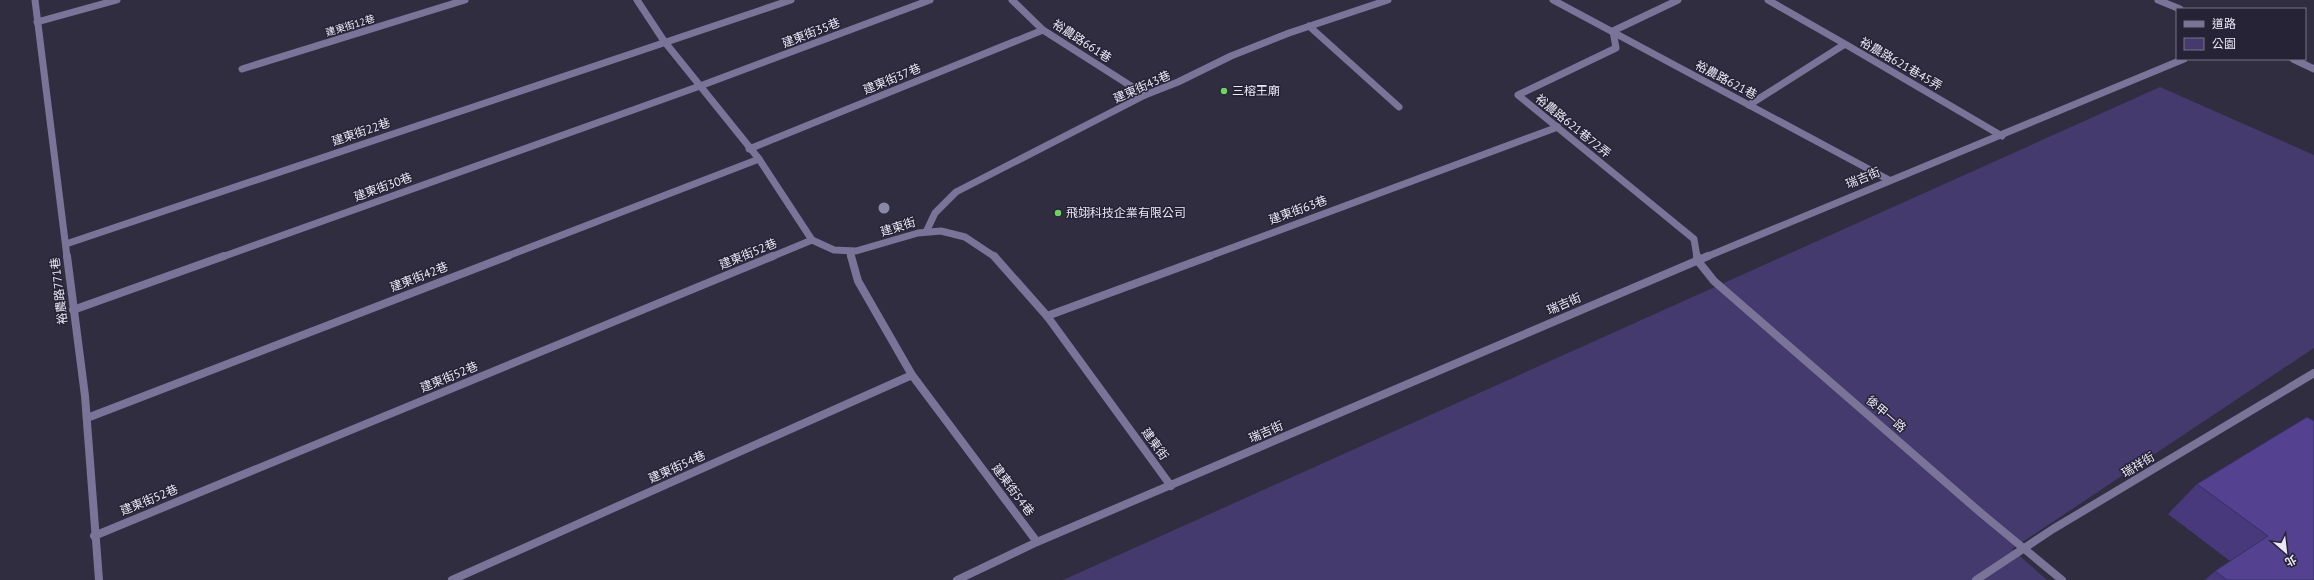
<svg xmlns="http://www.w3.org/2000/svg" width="2314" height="580" viewBox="0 0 2314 580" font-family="'PT Sans','Noto Sans TC',sans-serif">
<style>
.green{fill:#443a6e}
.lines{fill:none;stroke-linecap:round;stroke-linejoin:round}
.service-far1{stroke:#797498;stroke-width:7}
.service{stroke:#797498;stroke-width:8}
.minor-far1{stroke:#797498;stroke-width:7}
.minor{stroke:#797498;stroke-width:8}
.tree{fill:#8b87a8}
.wall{fill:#48397c}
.building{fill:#544290;stroke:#3b2e65}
.poi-dot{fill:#6fd35f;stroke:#262336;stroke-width:1.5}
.labels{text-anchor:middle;stroke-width:3;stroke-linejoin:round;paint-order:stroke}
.far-street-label{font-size:10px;fill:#eae8f6;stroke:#262336}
.street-label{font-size:12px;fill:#eae8f6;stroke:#262336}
.poi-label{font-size:12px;fill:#eae8f6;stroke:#262336;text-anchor:start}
</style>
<rect width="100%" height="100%" fill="#302d41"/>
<path class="green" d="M2160 87 2314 155V348L2012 549 2047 580H1063Z"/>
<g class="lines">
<path class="service-far1" d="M1012 0 1043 30 1145 95
M1678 0 1613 31 1616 48 1518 95 1694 239 1697 257
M1768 0 1845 44
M2158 0 2180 9
M37 22 117 0
M1309 26 1399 107
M242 69 465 0
M1749 105 1845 44 2002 136
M749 149 1043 30
M927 230 935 213 956 192 1145 95 1178 82 1231 56 1289 33 1388 0
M66 244 791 0
M850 253 851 257
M222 257 700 86 930 0
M505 257 759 159
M771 257 812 240
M1207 257 1558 127"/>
<path class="service" d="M851 256 858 281 912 375 1037 542
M1697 256 1698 261
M73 310 224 256
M1047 316 1210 256
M87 418 508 256
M94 536 773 256
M452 580 912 375"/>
<path class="minor-far1" d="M35 0 67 257
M637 0 664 41 759 159 812 240 834 250 856 251 918 233 941 231 965 237 995 257
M1553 0 1889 180
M2293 59 2314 69
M1706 257 2184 59"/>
<path class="minor" d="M67 256 85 396 99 580
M994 256 1047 316 1171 486
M1698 261 1714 281 1981 513 2062 580
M957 580 1037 542 1708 256
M1976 580 2053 529 2314 373"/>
</g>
<circle class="tree" cx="884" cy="208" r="5.5"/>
<path class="wall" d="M2307 417 2314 580H2205L2215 571 2230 561 2168 514 2197 484Z"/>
<path class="building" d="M2307 417 2314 421V580H2227L2215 571 2268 536 2197 484Z"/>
<g class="poi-dot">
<circle cx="1224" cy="91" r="4"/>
<circle cx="1058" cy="213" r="4"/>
</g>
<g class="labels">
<g class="far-street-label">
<text transform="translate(350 25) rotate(-17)" y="4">建東街12巷</text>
</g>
<g class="street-label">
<text transform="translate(811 33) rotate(-21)" y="4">建東街35巷</text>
<text transform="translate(1082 41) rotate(33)" y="4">裕農路661巷</text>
<text transform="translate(1901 64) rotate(30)" y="4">裕農路621巷45弄</text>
<text transform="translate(892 79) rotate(-22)" y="4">建東街37巷</text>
<text transform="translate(1726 80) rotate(28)" y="4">裕農路621巷</text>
<text transform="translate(1142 87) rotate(-24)" y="4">建東街43巷</text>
<text transform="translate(1573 126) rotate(39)" y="4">裕農路621巷72弄</text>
<text transform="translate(361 132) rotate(-19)" y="4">建東街22巷</text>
<text transform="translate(1863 178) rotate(-22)" y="4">瑞吉街</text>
<text transform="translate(383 187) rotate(-20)" y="4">建東街30巷</text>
<text transform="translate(1298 210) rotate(-20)" y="4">建東街63巷</text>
<text transform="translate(898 227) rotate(-18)" y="4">建東街</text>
<text transform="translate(748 254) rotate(-22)" y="4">建東街52巷</text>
<text transform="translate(419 277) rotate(-21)" y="4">建東街42巷</text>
<text transform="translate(59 291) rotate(-97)" y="4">裕農路771巷</text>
<text transform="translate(1564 304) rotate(-23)" y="4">瑞吉街</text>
<text transform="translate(449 377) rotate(-22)" y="4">建東街52巷</text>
<text transform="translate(1886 414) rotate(41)" y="4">後甲一路</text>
<text transform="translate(1266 432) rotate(-23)" y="4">瑞吉街</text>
<text transform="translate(1155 444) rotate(54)" y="4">建東街</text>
<text transform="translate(2138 465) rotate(-31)" y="4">瑞祥街</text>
<text transform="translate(677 467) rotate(-24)" y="4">建東街54巷</text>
<text transform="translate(1013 490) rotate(53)" y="4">建東街54巷</text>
<text transform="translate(149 500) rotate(-22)" y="4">建東街52巷</text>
</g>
<g class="poi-label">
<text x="1232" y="95">三榕王廟</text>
<text x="1066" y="217">飛翊科技企業有限公司</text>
</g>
</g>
<rect x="2176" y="8" width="130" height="52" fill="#262336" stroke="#747283"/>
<rect x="2184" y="21" width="20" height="6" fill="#797498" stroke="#747283"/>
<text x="2212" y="28" font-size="12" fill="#eae8f6">道路</text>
<rect x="2184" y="38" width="20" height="12" fill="#443a6e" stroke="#747283"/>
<text x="2212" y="48" font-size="12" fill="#eae8f6">公園</text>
<g transform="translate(2286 552) rotate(152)" stroke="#262336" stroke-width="3" paint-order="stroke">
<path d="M0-3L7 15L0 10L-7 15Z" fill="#eae8f6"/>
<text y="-6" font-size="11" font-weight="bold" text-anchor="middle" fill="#eae8f6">北</text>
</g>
</svg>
